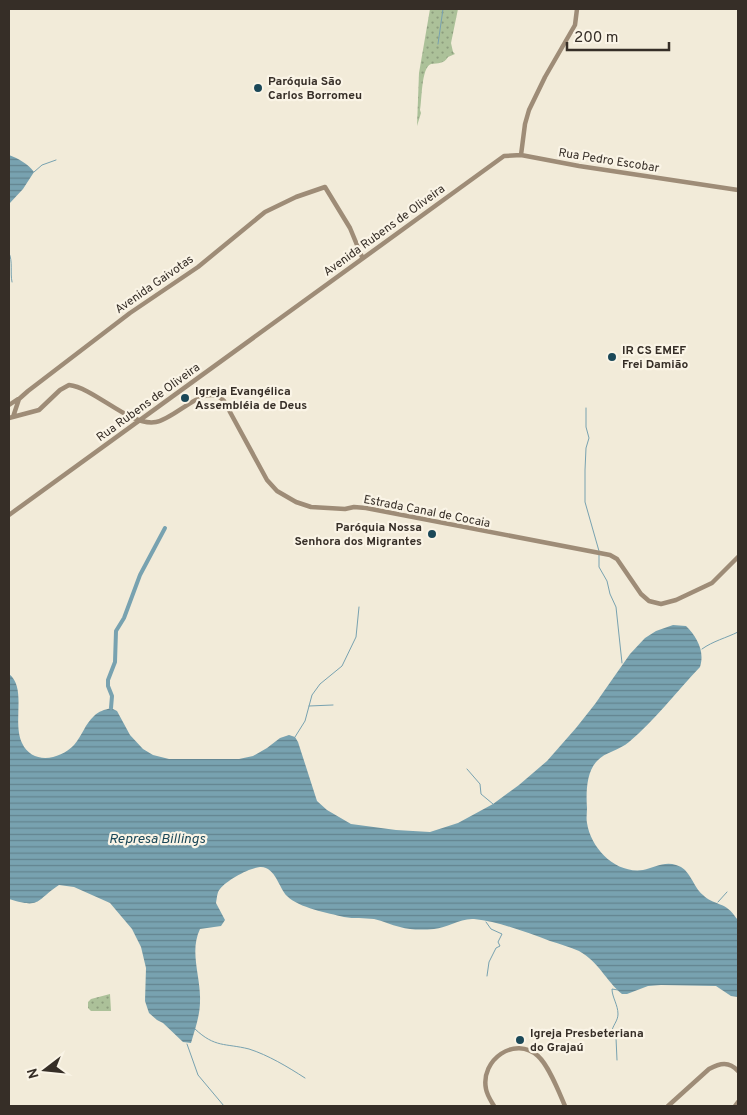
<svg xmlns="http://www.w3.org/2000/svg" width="747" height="1115" viewBox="0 0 747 1115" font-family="Overpass,sans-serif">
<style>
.park{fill:url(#park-dots)}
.water{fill:url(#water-rules)}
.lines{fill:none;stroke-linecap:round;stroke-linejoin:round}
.stream{stroke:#78a2b0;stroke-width:1}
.canal{stroke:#78a2b0;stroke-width:4}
.secondary{stroke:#9e8c77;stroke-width:4.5}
.poi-dot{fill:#1b4858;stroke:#faf4e6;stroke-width:2}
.labels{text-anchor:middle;stroke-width:4.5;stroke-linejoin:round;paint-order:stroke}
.poi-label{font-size:12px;font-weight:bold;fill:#362e27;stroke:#faf4e6;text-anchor:start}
.street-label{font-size:12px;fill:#362e27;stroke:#faf4e6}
.water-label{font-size:14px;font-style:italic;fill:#1b4858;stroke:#faf4e6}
</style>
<defs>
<pattern id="park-dots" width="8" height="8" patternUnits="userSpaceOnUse" patternTransform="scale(1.25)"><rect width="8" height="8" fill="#acc199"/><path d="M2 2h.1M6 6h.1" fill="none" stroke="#8d9d7d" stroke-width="1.8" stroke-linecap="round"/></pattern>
<pattern id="water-rules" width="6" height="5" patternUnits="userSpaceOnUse" patternTransform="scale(1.25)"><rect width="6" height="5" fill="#78a2b0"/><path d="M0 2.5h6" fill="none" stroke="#63848f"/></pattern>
</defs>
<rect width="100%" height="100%" fill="#f2ebd9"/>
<path class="park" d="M430 9H458L451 43 453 52 455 54 448 57C444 64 438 63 431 64 421 67 422 102 420 110L421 113 417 126 419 73Z
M110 994 111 1011H91L88 1008V1002L91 999Z"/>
<path class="water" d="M9 155C19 159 27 163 34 172L23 189 9 204Z
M673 625 686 626C697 637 705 651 700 667 676 692 655 720 629 742 620 750 605 752 597 761 586 772 586 794 587 808 587 813 586 818 587 823 591 849 616 874 643 870 654 868 664 861 676 865 691 869 692 886 703 895 713 905 725 902 734 915 735 917 737 918 738 921 740 926 738 934 738 940 738 959 738 978 738 997L731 996 716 986 661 985 648 986 627 994H622C606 981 599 962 579 951 570 947 560 944 550 941 526 932 500 922 474 919 460 918 447 928 434 929 422 930 410 930 400 927 391 925 383 921 374 919 364 918 354 919 344 917 328 913 299 908 287 896 279 888 275 866 260 867 249 868 227 880 220 889 217 892 217 898 216 903L225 920 221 926 200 929C189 952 201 977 200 1001 200 1016 195 1029 191 1043L183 1042 163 1023 157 1020 149 1013 145 1001 146 968 141 947 132 929 110 903 74 887 59 885C35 901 41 909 9 899V674C27 688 12 722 22 743 32 765 60 760 74 745 82 736 85 724 94 716 99 711 104 710 111 708L117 711 130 735 143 749 153 755 169 759H239L253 756 267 748 280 738 289 735 295 737 298 742 317 801 327 810 351 824 396 830 430 832 458 823 493 804 519 785 547 761 576 728 595 704 630 654 645 638 656 631Z"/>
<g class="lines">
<path class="stream" d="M438 44 443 9
M34 172 42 165 56 160
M9 253C13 261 10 273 12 282
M586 408V427L589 438 586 448 585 470V502L599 551
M599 555V567L607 581 610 594 616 607 622 663
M702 649C713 641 726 638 738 632
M309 706 333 705
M295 737 305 721 312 695 320 684 342 666 356 637 359 607
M467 769 480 784 481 794 493 804
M718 902 727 892
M486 922 491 929 502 934 498 942 500 946 496 948 489 962 487 976
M195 1029C215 1048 225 1043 249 1049 268 1055 288 1067 305 1078
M187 1044 198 1075 224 1106
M617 1060 616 1038 612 1030C614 1024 618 1020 618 1014 618 1005 612 997 612 989L618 990"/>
<path class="canal" d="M111 708 112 696 108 686V680L115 662 116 631 124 618 140 575 165 528"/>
<path class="secondary" d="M521 155 525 124 529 110 545 77 575 25 577 9
M9 405 18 399
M13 417 19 399 28 391 130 313 198 267 265 212 296 197 325 187 350 228 362 257
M9 418 39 410 60 390 69 385C95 388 130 427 156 422 176 419 207 380 224 401L267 480 277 491 296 502 311 507 345 509 354 507 366 508 610 555 617 559 641 594 649 601 661 604 676 600 712 583 738 557
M9 515 504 156 521 155 579 166 738 190
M494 1106C491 1101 487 1095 486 1089 480 1060 515 1035 538 1056 549 1066 559 1092 565 1106
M668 1106 709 1069C720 1063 729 1061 738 1071
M735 1106 738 1102"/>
</g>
<g class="poi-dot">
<circle cx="258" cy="88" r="5"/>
<circle cx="612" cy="357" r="5"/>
<circle cx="185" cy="398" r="5"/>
<circle cx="432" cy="534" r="5"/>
<circle cx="520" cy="1040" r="5"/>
</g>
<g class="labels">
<g class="poi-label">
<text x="268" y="85">Paróquia São<tspan x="268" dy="14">Carlos Borromeu</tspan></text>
<text x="622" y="354">IR CS EMEF<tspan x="622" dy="14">Frei Damião</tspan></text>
<text x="195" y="395">Igreja Evangélica<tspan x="195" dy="14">Assembléia de Deus</tspan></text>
<text x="422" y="531" text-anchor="end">Paróquia Nossa<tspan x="422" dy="14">Senhora dos Migrantes</tspan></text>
<text x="530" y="1037">Igreja Presbeteriana<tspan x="530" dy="14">do Grajaú</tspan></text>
</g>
<g class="street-label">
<text transform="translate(609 160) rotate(9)" y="4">Rua Pedro Escobar</text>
<text transform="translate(384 230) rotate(-36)" y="4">Avenida Rubens de Oliveira</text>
<text transform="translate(154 284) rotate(-35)" y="4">Avenida Gaivotas</text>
<text transform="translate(148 402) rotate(-36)" y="4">Rua Rubens de Oliveira</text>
<text transform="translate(427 511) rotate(11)" y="4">Estrada Canal de Cocaia</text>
</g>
<g class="water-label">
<text x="157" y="843">Represa Billings</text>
</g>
</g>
<rect width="747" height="1115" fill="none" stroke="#362e27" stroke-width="20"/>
<g transform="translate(45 1070) rotate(254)" stroke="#faf4e6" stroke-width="4" paint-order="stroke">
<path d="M0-4L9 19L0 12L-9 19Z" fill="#362e27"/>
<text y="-8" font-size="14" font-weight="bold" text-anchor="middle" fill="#362e27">N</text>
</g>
<path d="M567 42v8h102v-8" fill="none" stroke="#362e27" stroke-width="2.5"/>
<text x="574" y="42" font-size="15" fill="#362e27" stroke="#faf4e6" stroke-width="4" paint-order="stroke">200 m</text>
</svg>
